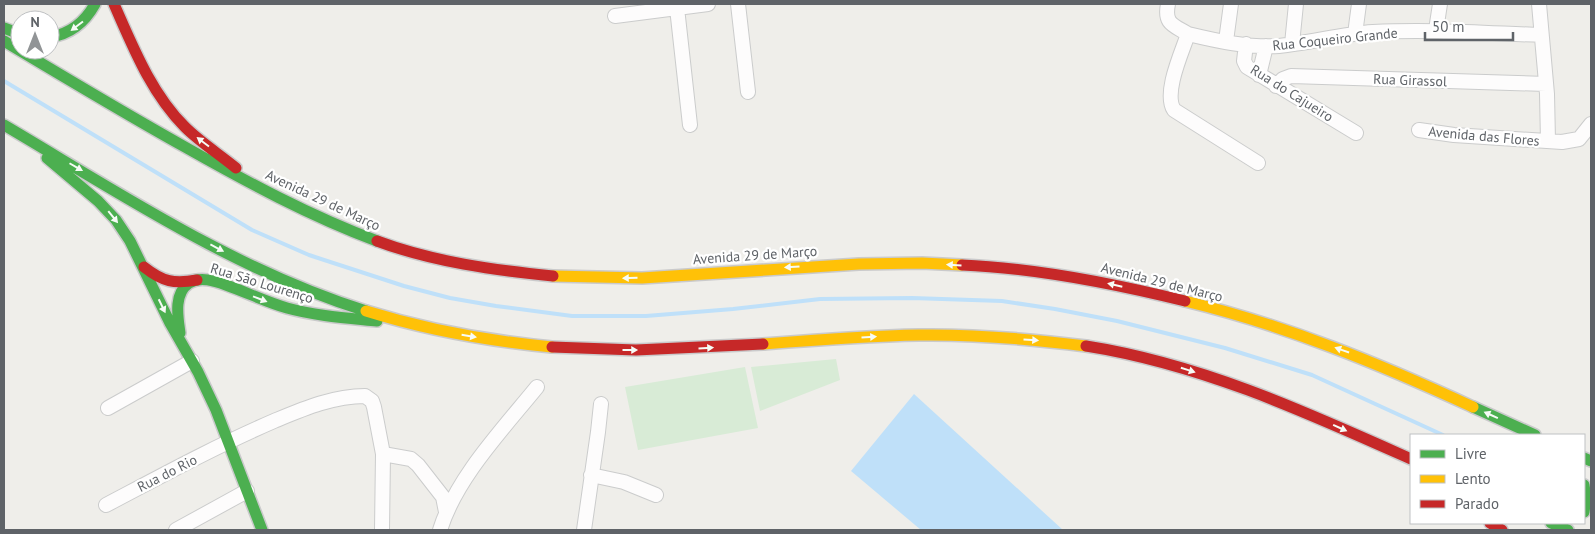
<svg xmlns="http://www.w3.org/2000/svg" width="1595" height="534" viewBox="0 0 1595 534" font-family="'PT Sans',sans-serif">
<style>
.green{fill:#d8ebd6}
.water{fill:#bfe0f9}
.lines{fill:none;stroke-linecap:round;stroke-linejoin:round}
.stream{stroke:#bfe0f9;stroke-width:4}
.street-casing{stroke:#cbcccc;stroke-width:16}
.fast-casing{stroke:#cacacb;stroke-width:14}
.slow-casing{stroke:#cacacb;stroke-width:14}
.jam-casing{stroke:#cacacb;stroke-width:14}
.street{stroke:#fdfcfc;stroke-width:14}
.fast{stroke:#4caf50;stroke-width:11}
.slow{stroke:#ffc107;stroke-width:11}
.jam{stroke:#c62828;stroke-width:11}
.oneway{fill:#f6fbf6}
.labels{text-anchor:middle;stroke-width:4.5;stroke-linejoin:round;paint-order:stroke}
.street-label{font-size:14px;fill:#5f6368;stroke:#fff}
</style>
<rect width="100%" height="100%" fill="#efeeea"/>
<path class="green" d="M836 359 840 380 760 411 751 367Z
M745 367 758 428 638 450 625 387Z"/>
<path class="water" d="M914 394 1063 530H921L851 471Z"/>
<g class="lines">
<path class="stream" d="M4 81 252 230 309 255 404 286 450 298 496 306 572 316H646L733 309 820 299 912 298 1002 301 1055 309 1117 321 1225 348 1312 375 1443 435"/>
<g class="street-casing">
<path id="street" d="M738 4 748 92
M1168 4C1164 24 1173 25 1188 34
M1539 4 1547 94 1548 141
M677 8 690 125
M615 16 708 4
M1436 30 1440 4
M1355 34 1359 4
M1226 41 1231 4
M1246 44 1244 61 1247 67 1356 133
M1292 44 1296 4
M1259 75 1266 46
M1276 86 1283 79 1291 76 1546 84
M1419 130 1454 135 1562 142 1579 139 1591 124
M1258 163 1174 110C1163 93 1182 52 1188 34 1217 41 1249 48 1279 46 1310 43 1341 34 1373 32 1429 29 1485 33 1541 35
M108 408 192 361
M383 454 411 459 418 465 443 497 446 512
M591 475 624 482 656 495
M106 505C161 476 216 446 274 421 303 409 333 396 365 396L372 401 374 407 383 454 382 530
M176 530 247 491
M440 530C456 478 503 429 537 387
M584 530 598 432 601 404"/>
</g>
<g class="fast-casing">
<path id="fast" d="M4 28 20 34
M50 37C71 34 85 22 95 4
M4 41C64 77 124 113 185 147 247 182 310 216 377 241
M4 125C121 194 235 270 366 311
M47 158 98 201 116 220 130 241 170 323 198 372 216 410 262 530
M180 333C178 318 173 294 189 283 200 276 215 281 226 285 246 292 266 302 287 308 316 316 347 318 377 321
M1473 407 1535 435
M1584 458 1591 461
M1584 485 1586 498 1584 512
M1551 523 1568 530"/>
</g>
<g class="slow-casing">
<path id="slow" d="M553 276 642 278 859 264 922 263 962 265
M1185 301C1285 325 1380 364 1473 407
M366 311C427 330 489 341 552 347
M763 344C814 340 866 336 919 335 975 334 1030 339 1086 346"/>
</g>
<g class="jam-casing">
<path id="jam" d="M114 4C133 47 151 93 185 127 200 142 219 154 236 168
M377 241C433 262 494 270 553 276
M962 265C1037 268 1112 283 1185 301
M144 267C163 282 174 284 197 280
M1086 346C1201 364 1306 412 1411 459
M552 347 636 350 763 344
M1490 523 1502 530"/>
</g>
<use href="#street" class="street"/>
<use href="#fast" class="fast"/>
<use href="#slow" class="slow"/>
<use href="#jam" class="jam"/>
</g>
<defs><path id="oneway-solid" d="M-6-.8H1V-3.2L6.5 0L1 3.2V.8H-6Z" transform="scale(1.25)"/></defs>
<g class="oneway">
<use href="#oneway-solid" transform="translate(77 26) rotate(143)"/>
<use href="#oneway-solid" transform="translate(203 142) rotate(-143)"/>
<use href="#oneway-solid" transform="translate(76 167) rotate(30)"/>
<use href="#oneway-solid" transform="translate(113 217) rotate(51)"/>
<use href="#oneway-solid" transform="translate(217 248) rotate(28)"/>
<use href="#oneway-solid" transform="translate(954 265) rotate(-177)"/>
<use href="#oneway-solid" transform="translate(792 267) rotate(177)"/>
<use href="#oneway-solid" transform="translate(630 278) rotate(179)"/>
<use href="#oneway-solid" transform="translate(1115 285) rotate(-167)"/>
<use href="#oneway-solid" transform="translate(260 299) rotate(21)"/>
<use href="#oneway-solid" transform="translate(162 306) rotate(64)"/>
<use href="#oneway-solid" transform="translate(469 336) rotate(9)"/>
<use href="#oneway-solid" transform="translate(869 337) rotate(-3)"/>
<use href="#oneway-solid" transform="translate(1031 340) rotate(4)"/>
<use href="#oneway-solid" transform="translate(706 348) rotate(-3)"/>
<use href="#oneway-solid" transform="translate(630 350)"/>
<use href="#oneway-solid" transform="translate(1342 350) rotate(-161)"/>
<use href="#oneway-solid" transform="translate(1188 370) rotate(18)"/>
<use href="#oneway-solid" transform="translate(1491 415) rotate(-156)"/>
<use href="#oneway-solid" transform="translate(1340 428) rotate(24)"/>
</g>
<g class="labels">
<g class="street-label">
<text transform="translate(1335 39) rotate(-6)" y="5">Rua Coqueiro Grande</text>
<text transform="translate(1410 80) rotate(2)" y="5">Rua Girassol</text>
<text transform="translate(1292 93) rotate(32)" y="5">Rua do Cajueiro</text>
<text transform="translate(1484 136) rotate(5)" y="5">Avenida das Flores</text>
<text transform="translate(323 200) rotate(25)" y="5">Avenida 29 de Março</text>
<text transform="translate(755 255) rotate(-4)" y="5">Avenida 29 de Março</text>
<text transform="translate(1162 282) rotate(14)" y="5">Avenida 29 de Março</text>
<text transform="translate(262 283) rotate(17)" y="5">Rua São Lourenço</text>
<text transform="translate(167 473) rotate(-27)" y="5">Rua do Rio</text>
</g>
</g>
<rect width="1595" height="534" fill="none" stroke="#5f6368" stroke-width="10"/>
<rect x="1410" y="434" width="175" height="90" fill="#ffffff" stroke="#bfc1c3"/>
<rect x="1420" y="450" width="25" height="8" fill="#4caf50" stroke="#bfc1c3"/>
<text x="1455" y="459" font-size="15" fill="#5f6368">Livre</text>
<rect x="1420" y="475" width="25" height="8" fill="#ffc107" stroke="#bfc1c3"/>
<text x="1455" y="484" font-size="15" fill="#5f6368">Lento</text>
<rect x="1420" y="500" width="25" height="8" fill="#c62828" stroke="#bfc1c3"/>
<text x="1455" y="509" font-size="15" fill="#5f6368">Parado</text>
<g transform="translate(35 35)"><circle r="24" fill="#ffffff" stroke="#bfc1c3"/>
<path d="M0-4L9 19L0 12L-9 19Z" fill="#919496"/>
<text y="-8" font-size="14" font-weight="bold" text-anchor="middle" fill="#5f6368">N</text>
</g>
<path d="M1425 32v8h88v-8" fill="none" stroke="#5f6368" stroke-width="2.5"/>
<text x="1432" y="32" font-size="15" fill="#5f6368" stroke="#ffffff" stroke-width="4" paint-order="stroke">50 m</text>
</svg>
